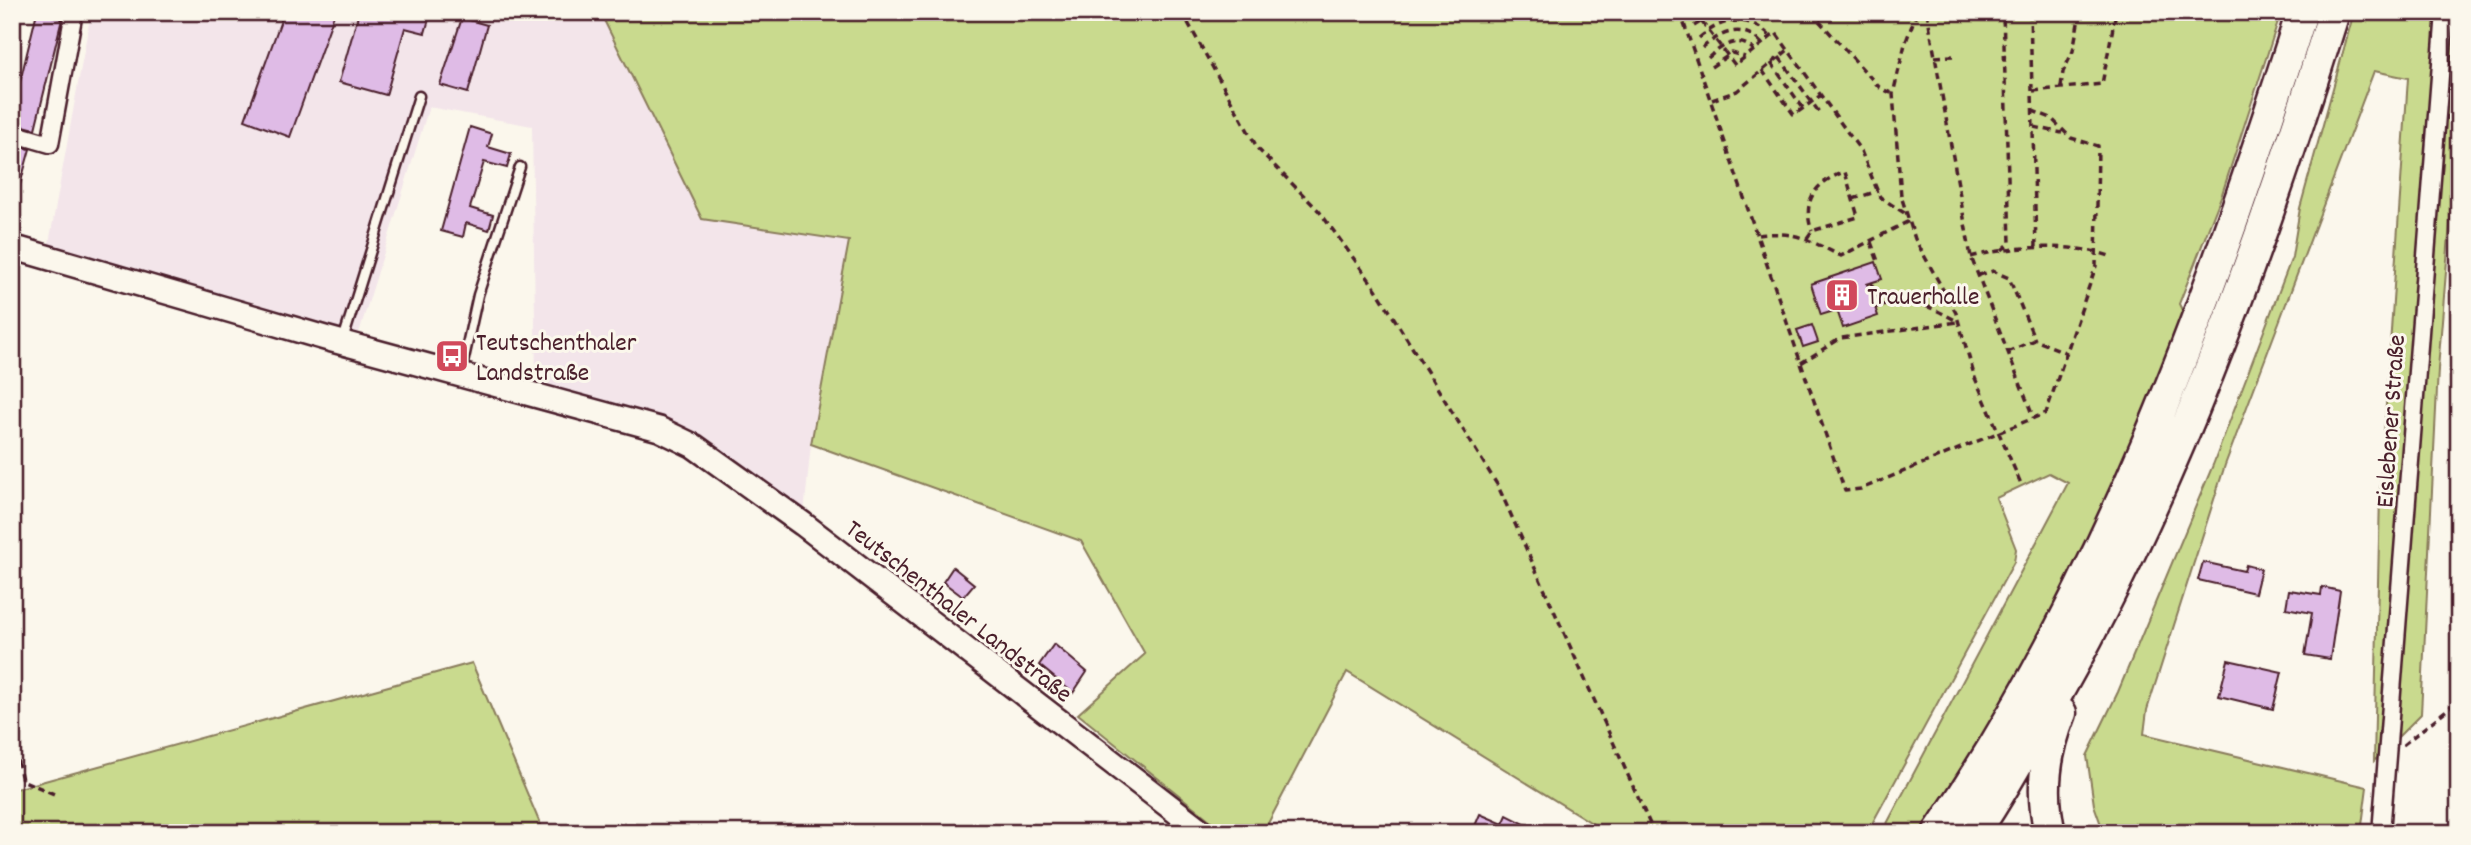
<svg xmlns="http://www.w3.org/2000/svg" width="2471" height="845" viewBox="0 0 2471 845" font-family="Dekko,sans-serif">
<style>
.built{fill:#f3e5ea}
.green{fill:#c9da8e;stroke:#8a7c5c;stroke-width:2}
.building{fill:#dfbbe6;stroke:#4a1f2b;stroke-width:2}
.lines{fill:none;stroke-linecap:round;stroke-linejoin:round}
.lane-casing{stroke:#4a1f2b;stroke-width:13}
.street-casing{stroke:#4a1f2b;stroke-width:21}
.secondary-casing{stroke:#4a1f2b;stroke-width:28}
.highway-casing{stroke:#4a1f2b;stroke-width:35}
.path{stroke:#4a1f2b;stroke-width:3.5;stroke-dasharray:7 5;stroke-linecap:butt}
.lane{stroke:#fbf7ec;stroke-width:8}
.street{stroke:#fbf7ec;stroke-width:16}
.secondary{stroke:#fbf7ec;stroke-width:23}
.highway{stroke:#fbf7ec;stroke-width:30}
.labels{text-anchor:middle;stroke-width:6;stroke-linejoin:round;paint-order:stroke}
.poi-label{font-size:26px;fill:#4a1f2b;stroke:#fbf7ec;text-anchor:start}
.street-label{font-size:26px;fill:#4a1f2b;stroke:#fbf7ec}
</style>
<rect width="100%" height="100%" fill="#fbf7ec"/>
<filter id="ink" filterUnits="userSpaceOnUse"><feTurbulence type="fractalNoise" baseFrequency=".0143" numOctaves="2"/><feDisplacementMap in="SourceGraphic" scale="14" xChannelSelector="R" yChannelSelector="G"/><feConvolveMatrix kernelMatrix="1 2 1 2 8 2 1 2 1" color-interpolation-filters="sRGB"/></filter>
<g filter="url(#ink)">
<path class="built" d="M91 12H600L702 219 850 241 811 444 804 514 712 447 536 386 532 126 429 107 358 336 48 249Z"/>
<path class="green" d="M600 12H2281L2222 194 2179 304 2187 320C2143 421 2100 521 2049 619 2011 692 1967 763 1922 833H1882L2068 483 2049 473 1996 498 2016 549 2014 562 1867 833H1608L1347 672 1263 833H1226L1078 714 1145 654 1081 541 811 444 849 241 702 219Z
M2354 12H2459V114L2438 369 2421 714 2374 761 2380 494 2408 78 2374 71 2225 465 2147 710 2144 734 2367 787 2361 833H2104L2094 805 2087 756 2118 692 2213 465 2292 257 2300 208Z
M472 663 544 833H12V790Z"/>
<path class="building" d="M37 12 62 19 35 129 12 123V88L18 90Z
M284 12H335L290 137 245 120Z
M359 12H431L425 33 405 28 386 95 339 82Z
M462 18 487 25 468 93 440 85Z
M470 127 492 134 488 147 511 154 507 168 484 162 470 208 493 215 489 230 466 223 463 237 441 231Z
M12 144 30 149 16 199 12 198Z
M1876 262 1882 279 1867 284 1878 316 1843 328 1837 310 1821 315 1811 284Z
M1812 325 1818 342 1803 347 1797 330Z
M2203 562 2244 571 2246 565 2261 569 2255 593 2198 580Z
M953 567 974 584 963 597 943 582Z
M2322 587 2340 591 2330 659 2305 655 2312 613 2286 608 2289 590 2321 595Z
M1054 644 1087 672 1073 693 1039 665Z
M2228 660 2282 672 2273 709 2219 696Z
M1480 814 1503 824 1507 815 1543 833H1472Z"/>
<g class="lines">
<g class="lane-casing">
<path id="lane" d="M343 340 419 96
M461 372 478 295 520 167"/>
</g>
<g class="street-casing">
<path id="street" d="M12 133 50 144 74 12
M2381 833 2445 12"/>
</g>
<g class="secondary-casing">
<path id="secondary" d="M12 247 325 338 659 429 694 446 803 524 1204 833"/>
</g>
<g class="highway-casing">
<path id="highway" d="M1938 833C2108 584 2212 297 2302 12
M1974 833C1999 797 2020 758 2042 720 2171 498 2258 256 2334 12
M2050 833C2040 791 2045 753 2061 713"/>
</g>
<path class="path" d="M1182 12 1258 149 1319 211 1376 289 1498 486 1654 833
M1680 12 1845 491 1861 489 2046 413 2096 266 2098 146 2071 138 2051 118 2033 111
M1694 12 1735 65 1776 33 1861 151 1880 197 1906 214
M1752 12 1767 20
M1811 12 1880 88 1893 94
M1917 12 1905 44 1893 94 1901 196 1915 239 1956 313 1975 378 2022 486
M1927 12 1971 257 2034 419
M2030 12 2036 248
M1694 26 1717 12
M1699 38C1722 18 1748 13 1771 37
M1702 48C1721 32 1743 22 1762 44
M1779 57 1819 112
M1935 57 1953 56
M1708 58C1722 46 1737 34 1754 50
M1771 63 1803 108
M1711 67 1732 53 1745 57
M1762 70 1794 115 1821 95
M2061 87 2063 72 2073 51 2080 12
M2033 91 2102 84 2116 12
M1712 100 1737 91 1788 50
M2034 127 2062 133
M1853 199 1878 191
M1758 235C1796 230 1808 240 1841 256L1909 221
M1807 238 1812 231 1858 217 1845 172C1816 181 1801 201 1812 231
M1871 242 1879 264
M2002 250 2010 243 2003 12
M1971 257C2010 246 2074 242 2112 257
M1979 275 1993 271 2009 278 2035 340
M1871 282 1879 306 1875 308
M1879 306C1911 296 1929 306 1957 321
M2007 352 2035 340 2067 353
M1801 363 1841 338 1958 322
M12 737 22 780 54 794
M2403 745 2459 700"/>
<use href="#lane" class="lane"/>
<use href="#street" class="street"/>
<use href="#secondary" class="secondary"/>
<use href="#highway" class="highway"/>
</g>
</g>
<defs>
<g id="building-square" transform="scale(1.75)"><rect x="-9" y="-9" width="18" height="18" rx="4" fill="#d1495b" stroke="#fbf7ec"/><path d="M-4-6H4V6H1V3H-1V6H-4ZM-2.5-4.3h1.7v1.8h-1.7ZM.8-4.3h1.7v1.8H.8ZM-2.5-1h1.7V.8h-1.7ZM.8-1h1.7V.8H.8Z" fill="#fff"/></g>
<g id="bus-square" transform="scale(1.75)"><rect x="-9" y="-9" width="18" height="18" rx="4" fill="#d1495b" stroke="#fbf7ec"/><path d="M-5-6H5V4H4V6H2V4H-2V6H-4V4H-5ZM-3.5-4V0h7V-4ZM-3.5 1.2v1.5H-2V1.2ZM2 1.2v1.5H3.5V1.2Z" fill="#fff"/></g>
</defs>
<g fill-rule="evenodd">
<use href="#building-square" x="1842" y="295"/>
<use href="#bus-square" x="452" y="356"/>
</g>
<g class="labels">
<g class="poi-label">
<text x="1867" y="304">Trauerhalle</text>
<text x="476" y="350">Teutschenthaler<tspan x="476" dy="30">Landstraße</tspan></text>
</g>
<g class="street-label">
<text transform="translate(2389 421) rotate(-86)" y="9">Eislebener Straße</text>
<text transform="translate(960 610) rotate(38)" y="9">Teutschenthaler Landstraße</text>
</g>
</g>
<rect width="2471" height="845" fill="none" stroke="#fbf7ec" stroke-width="42"/>
<rect x="21" y="21" width="2429" height="803" fill="none" stroke="#4a1f2b" stroke-width="2.5" filter="url(#ink)"/>
</svg>
